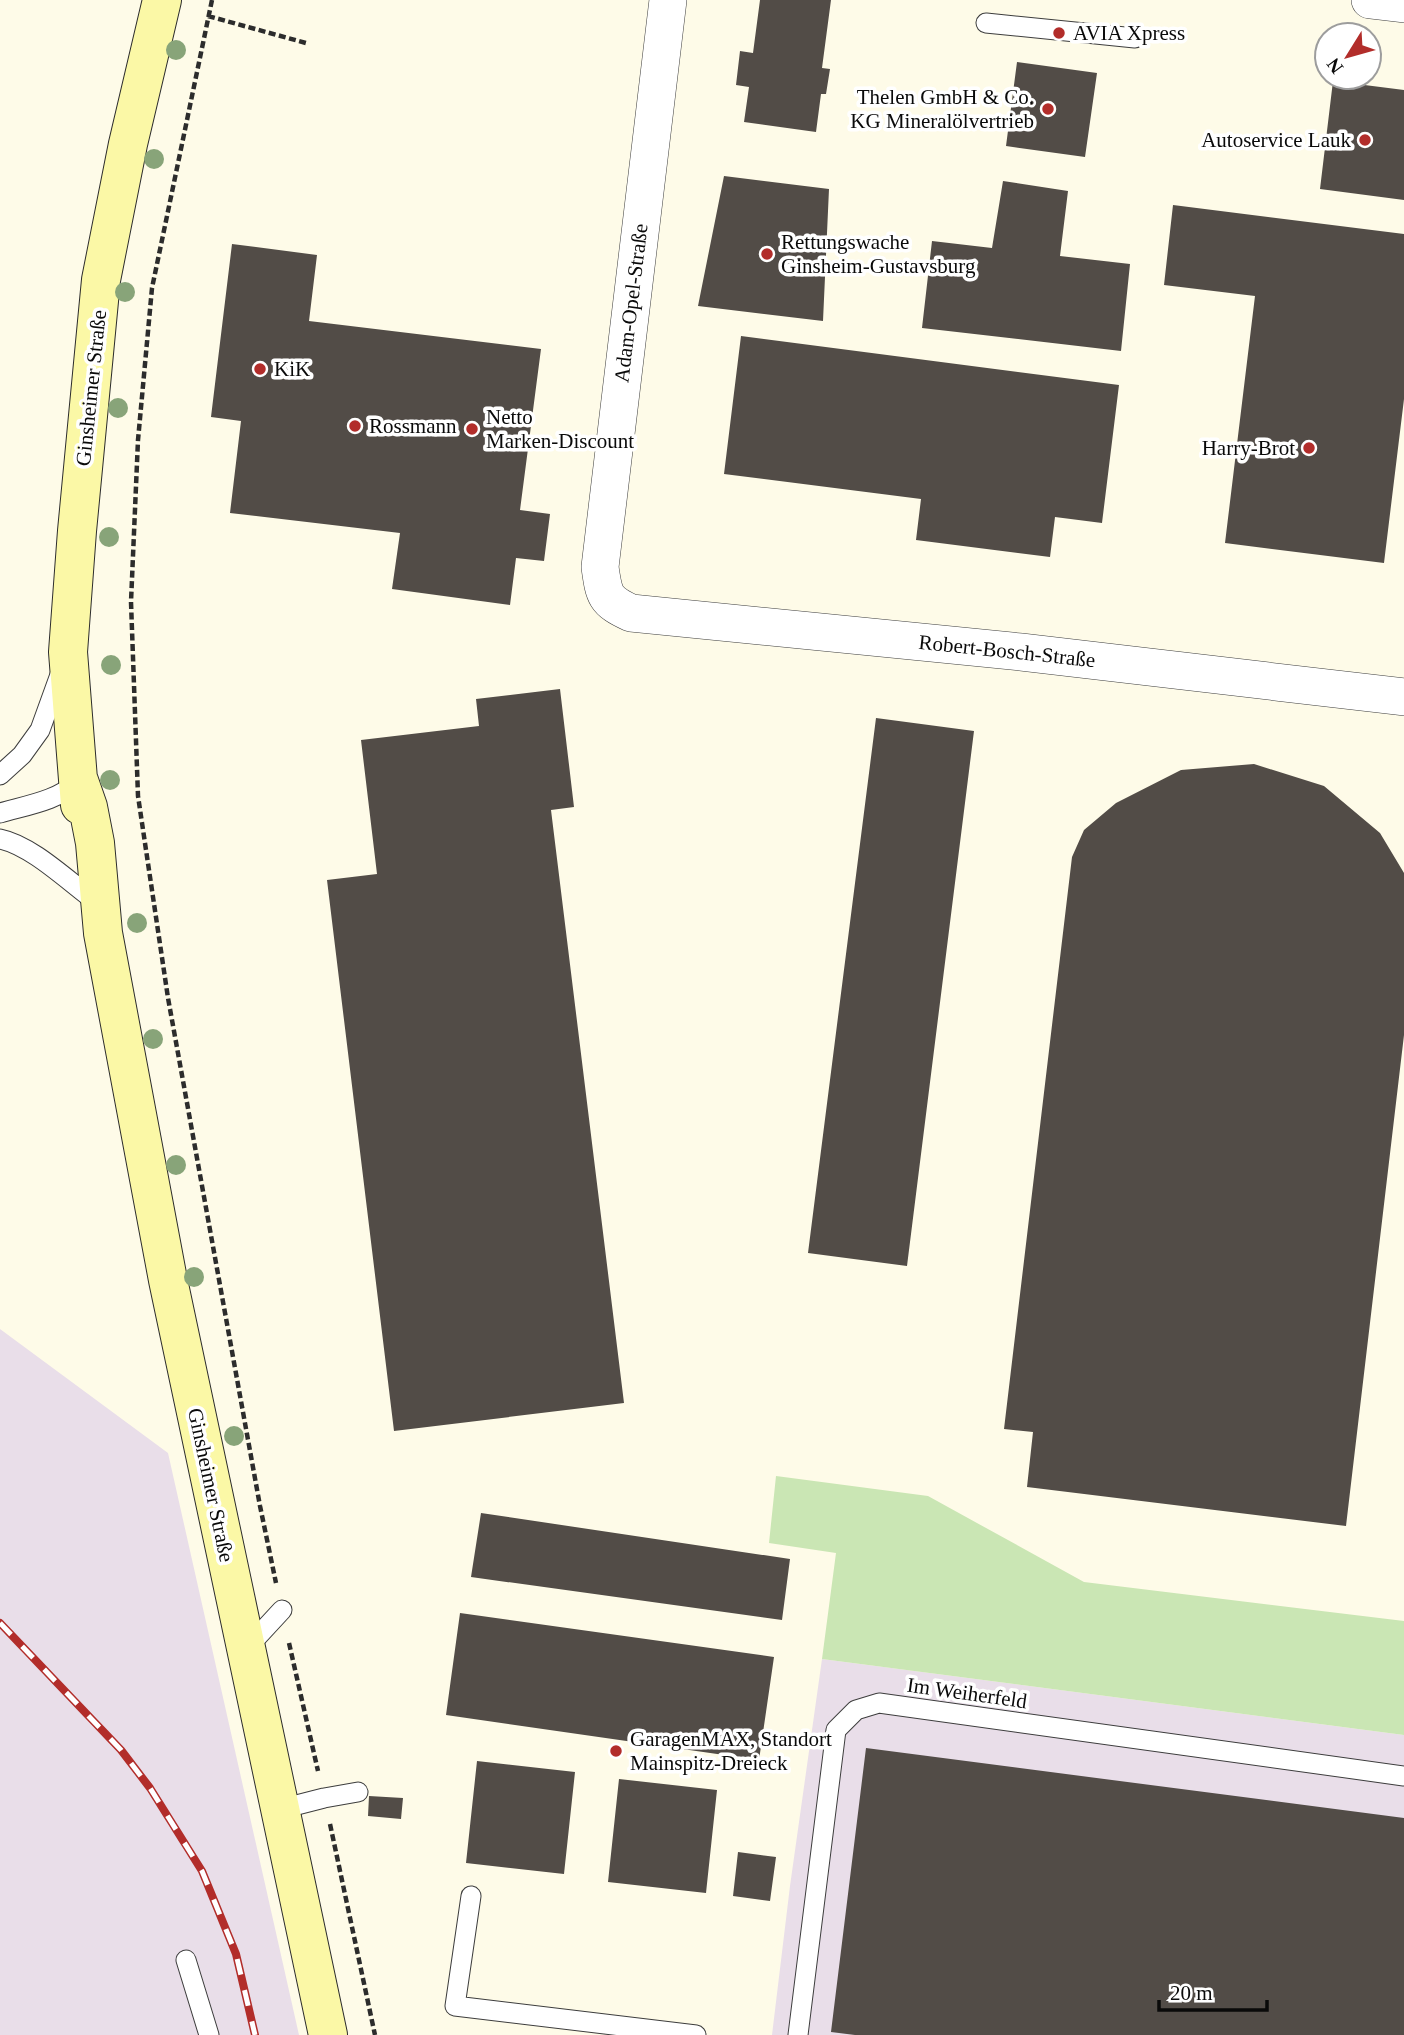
<svg xmlns="http://www.w3.org/2000/svg" width="1404" height="2035" viewBox="0 0 1404 2035" font-family="Georgia,serif">
<style>
.industrial{fill:#e9dee9}
.green{fill:#cae6b4}
.building{fill:#524c47}
.lines{fill:none;stroke-linecap:round;stroke-linejoin:round}
.service-casing{stroke:#3d3d3d;stroke-width:21}
.minor-casing{stroke:#3d3d3d;stroke-width:38}
.secondary-casing{stroke:#2c2c2c;stroke-width:40}
.path{stroke:#2c2c2c;stroke-width:4.5;stroke-dasharray:7 3.5;stroke-linecap:butt}
.service{stroke:#fff;stroke-width:19}
.minor{stroke:#fff;stroke-width:37}
.secondary{stroke:#fbf8a6;stroke-width:38}
.rail-casing{stroke:#b22d2a;stroke-width:8}
.rail{stroke:#fff;stroke-width:5;stroke-dasharray:16;stroke-linecap:butt}
.tree{fill:#88a479}
.poi-dot{fill:#b22d2a;stroke:#fff;stroke-width:2.5}
.labels{text-anchor:middle;stroke-width:7;stroke-linejoin:round;paint-order:stroke}
.poi-label{font-size:21px;fill:#0a0a0a;stroke:#fff;text-anchor:start}
.street-label{font-size:21px;fill:#0a0a0a;stroke:#fff}
</style>
<rect width="100%" height="100%" fill="#fefbe8"/>
<path class="industrial" d="M0 1329 168 1453 299 2035H0Z
M822 1659 1404 1735V2035H772L790 1886Z"/>
<path class="green" d="M776 1476 928 1496 1084 1582 1404 1621V1735L822 1659 836 1553 769 1543Z"/>
<path class="building" d="M760 0H831L822 68 830 69 826 94H821L816 132 744 122 749 87 736 85 740 51 753 53Z
M1017 62 1097 73 1085 157 1006 146Z
M1333 81 1404 90V200L1320 189Z
M724 176 829 189 823 321 698 306Z
M1003 181 1068 191 1060 256 1130 264 1121 351 922 328 932 241 992 248Z
M1173 205 1404 234V399L1384 563 1225 543 1255 296 1164 285Z
M232 244 317 255 309 321 541 349 520 510 550 514 544 561 516 558 510 605 392 589 400 533 230 513 241 421 211 417Z
M741 336 1119 385 1102 523 1055 517 1050 557 916 540 921 499 724 474Z
M560 689 574 807 551 810 624 1403 394 1431 327 880 377 874 361 740 479 726 476 699Z
M876 718 974 731 907 1266 808 1253Z
M1254 764 1324 786 1380 833 1404 873V1035L1346 1526 1027 1487 1033 1432 1004 1429 1072 857 1084 830 1116 803 1181 770Z
M481 1513 790 1559 782 1620 471 1577Z
M460 1613 774 1657 759 1760 446 1715Z
M866 1748 1404 1818V2035H855L831 2032Z
M477 1761 575 1772 564 1874 466 1863Z
M619 1779 717 1790 706 1893 608 1882Z
M369 1796 403 1798 401 1819 368 1816Z
M738 1852 776 1857 770 1901 733 1896Z"/>
<g class="lines">
<g class="service-casing">
<path id="service" d="M986 23 1135 38
M0 775 22 755 40 730 61 672
M0 813C28 805 57 801 79 781
M0 839C30 845 66 879 90 897
M246 1649 282 1610
M281 1809 324 1798 358 1792
M471 1896 455 2006 696 2035
M186 1960 209 2035
M798 2035 836 1730 856 1710 879 1703 1404 1776"/>
</g>
<g class="minor-casing">
<path id="minor" d="M668 0 600 567C604 596 605 601 631 613L1021 652 1404 697
M1370 0 1404 4"/>
</g>
<g class="secondary-casing">
<path id="secondary" d="M79 781 88 807 95 843 103 933 168 1280 328 2035
M80 805 68 652 77 531 101 280 128 144 162 0"/>
</g>
<path class="path" d="M212 0 152 288 138 440 131 602 138 796 168 998 260 1506 276 1583
M208 16 306 43
M289 1643 318 1771
M330 1824 375 2035"/>
<use href="#service" class="service"/>
<use href="#minor" class="minor"/>
<use href="#secondary" class="secondary"/>
<g class="rail-casing">
<path id="rail" d="M0 1623 121 1750 150 1788 202 1871 236 1954 255 2035"/>
</g>
<use href="#rail" class="rail"/>
</g>
<g class="tree">
<circle cx="176" cy="50" r="10"/>
<circle cx="154" cy="159" r="10"/>
<circle cx="125" cy="292" r="10"/>
<circle cx="118" cy="408" r="10"/>
<circle cx="109" cy="537" r="10"/>
<circle cx="111" cy="665" r="10"/>
<circle cx="110" cy="780" r="10"/>
<circle cx="137" cy="923" r="10"/>
<circle cx="153" cy="1039" r="10"/>
<circle cx="176" cy="1165" r="10"/>
<circle cx="194" cy="1277" r="10"/>
<circle cx="234" cy="1436" r="10"/>
</g>
<g class="poi-dot">
<circle cx="1059" cy="33" r="7"/>
<circle cx="1048" cy="109" r="7"/>
<circle cx="1365" cy="140" r="7"/>
<circle cx="767" cy="254" r="7"/>
<circle cx="260" cy="369" r="7"/>
<circle cx="355" cy="426" r="7"/>
<circle cx="472" cy="429" r="7"/>
<circle cx="1309" cy="448" r="7"/>
<circle cx="616" cy="1751" r="7"/>
</g>
<g class="labels">
<g class="poi-label">
<text x="1073" y="40">AVIA Xpress</text>
<text x="1034" y="104" text-anchor="end">Thelen GmbH &amp; Co.<tspan x="1034" dy="24">KG Mineralölvertrieb</tspan></text>
<text x="1351" y="147" text-anchor="end">Autoservice Lauk</text>
<text x="781" y="249">Rettungswache<tspan x="781" dy="24">Ginsheim-Gustavsburg</tspan></text>
<text x="274" y="376">KiK</text>
<text x="486" y="424">Netto<tspan x="486" dy="24">Marken-Discount</tspan></text>
<text x="369" y="433">Rossmann</text>
<text x="1295" y="455" text-anchor="end">Harry-Brot</text>
<text x="630" y="1746">GaragenMAX, Standort<tspan x="630" dy="24">Mainspitz-Dreieck</tspan></text>
</g>
<g class="street-label">
<text transform="translate(631 303) rotate(-83)" y="7">Adam-Opel-Straße</text>
<text transform="translate(91 388) rotate(-84)" y="7">Ginsheimer Straße</text>
<text transform="translate(1007 651) rotate(6)" y="7">Robert-Bosch-Straße</text>
<text transform="translate(211 1485) rotate(78)" y="7">Ginsheimer Straße</text>
<text transform="translate(967 1693) rotate(8)" y="7">Im Weiherfeld</text>
</g>
</g>
<g transform="translate(1348 56) rotate(233)"><circle r="33" fill="#ffffff" stroke="#9d9d9d" stroke-width="2"/>
<path d="M0-5L12 26L0 18L-12 26Z" fill="#b22d2a"/>
<text y="-10" font-size="19" font-weight="bold" text-anchor="middle" fill="#0a0a0a">N</text>
</g>
<path d="M1159 2000v10h108v-10" fill="none" stroke="#0a0a0a" stroke-width="3.5"/>
<text x="1170" y="2000" font-size="21" fill="#0a0a0a" stroke="#ffffff" stroke-width="5" paint-order="stroke">20 m</text>
</svg>
